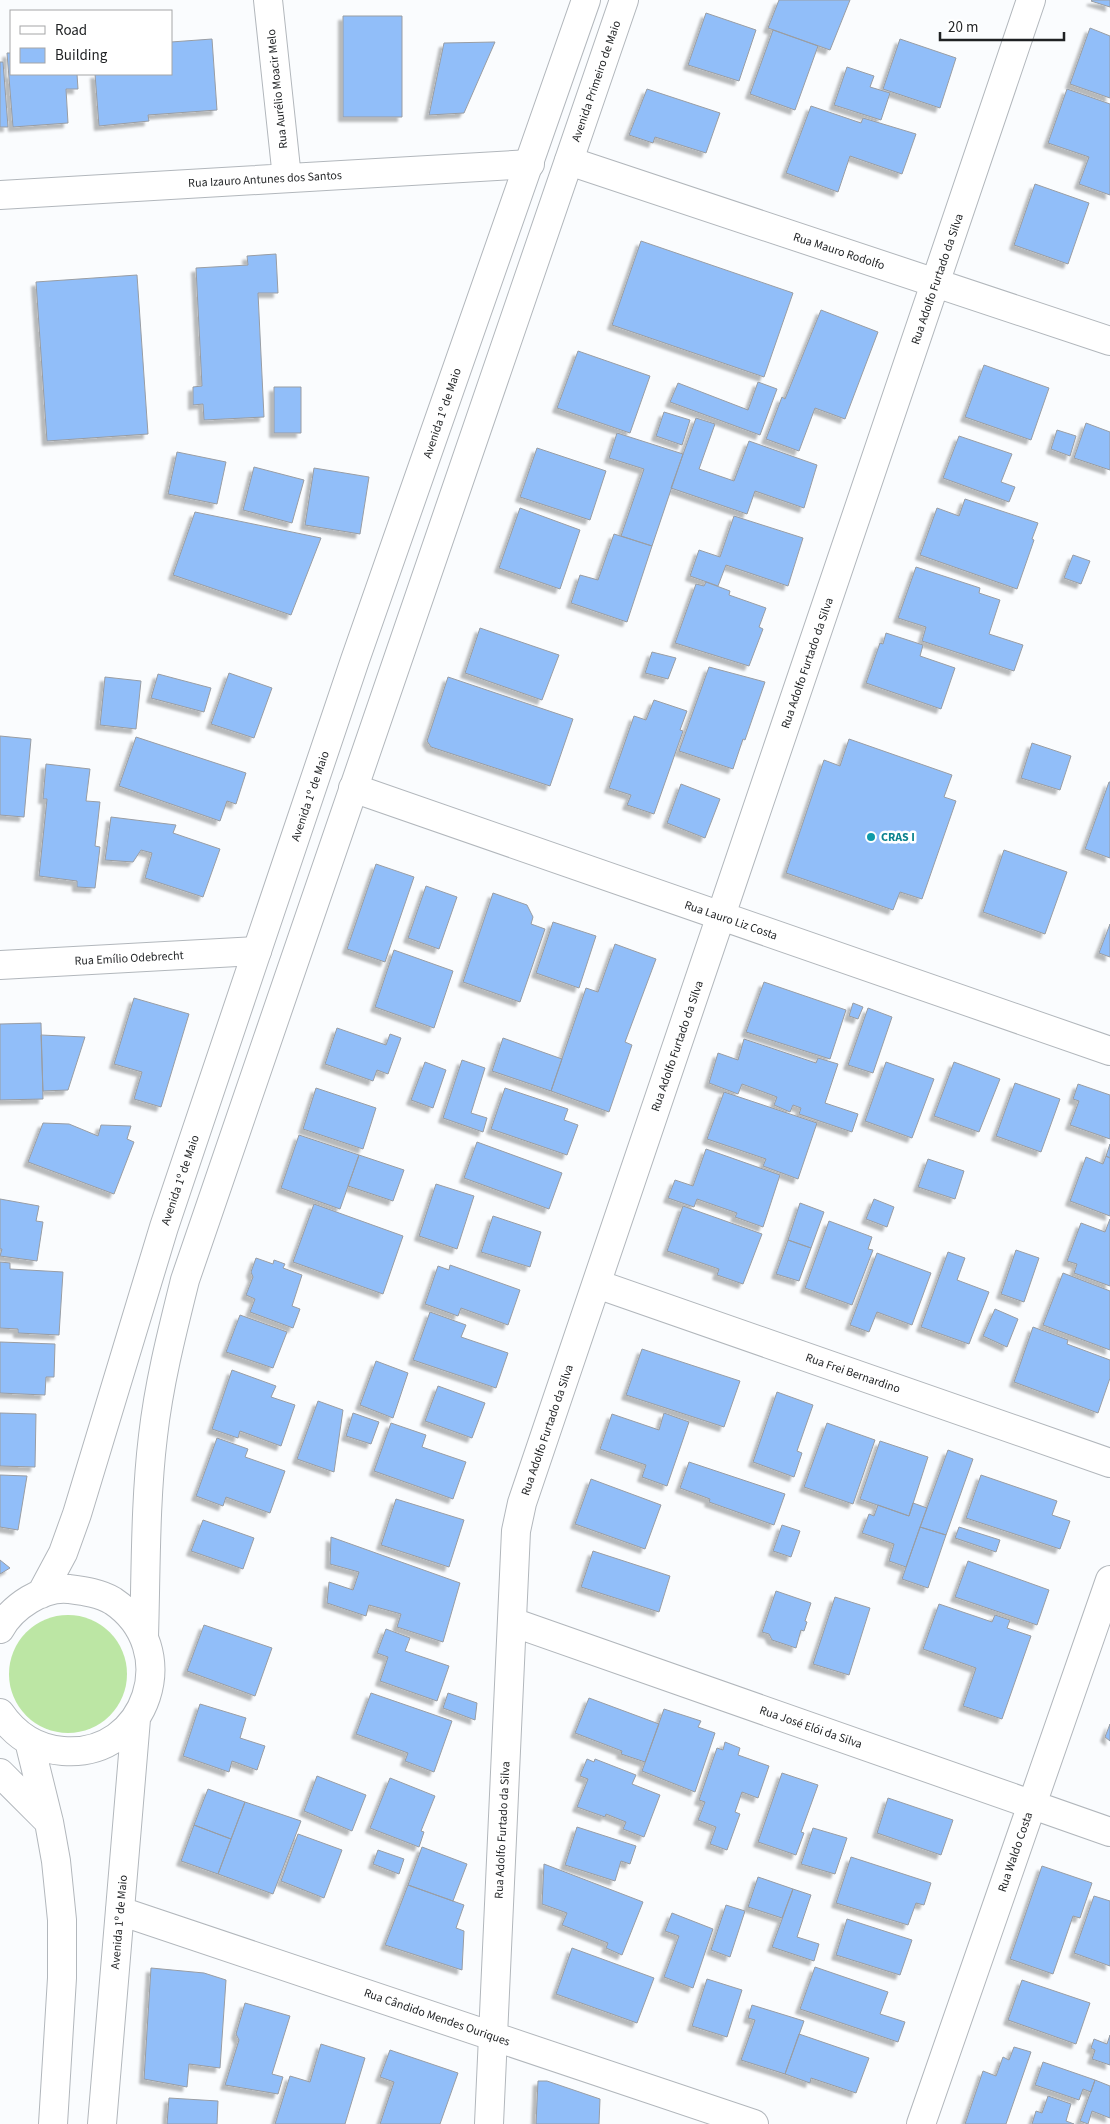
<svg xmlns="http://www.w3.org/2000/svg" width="1110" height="2124" viewBox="0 0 1110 2124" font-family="'Source Sans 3',sans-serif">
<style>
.green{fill:#bce6a4}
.building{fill:#91bef9;stroke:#999da3;filter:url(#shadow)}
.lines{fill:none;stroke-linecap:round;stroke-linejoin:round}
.minor-casing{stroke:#b2b7bc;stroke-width:30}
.tertiary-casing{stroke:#b2b7bc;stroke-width:30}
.minor{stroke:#fff;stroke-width:28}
.tertiary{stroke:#fff;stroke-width:28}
.culture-dot{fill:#0f9aa8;stroke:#fff;stroke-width:2}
.labels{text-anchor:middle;stroke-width:5;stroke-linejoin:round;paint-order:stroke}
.street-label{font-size:12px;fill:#1f2123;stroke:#fff}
.culture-label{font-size:12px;font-weight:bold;fill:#0d838f;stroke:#fff;text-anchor:start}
</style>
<defs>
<filter id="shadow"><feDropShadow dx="-4.5" dy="4.5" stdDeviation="1" flood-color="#0004"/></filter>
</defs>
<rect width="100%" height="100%" fill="#fafcfe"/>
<path class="green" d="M9 1674a59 59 0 1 1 118 0a59 59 0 1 1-118 0Z"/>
<path class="building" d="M779 0H850L830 50 768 28Z
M1092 0H1110V7L1091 1Z
M706 13 756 30 739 81 688 65Z
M343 16H402V117H343Z
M1090 28 1110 36V98L1070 84Z
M773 30 818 46 795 110 750 94Z
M212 39 217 110 148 115 149 121 99 126 95 74H171V42Z
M900 39 956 58 940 108 883 89Z
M495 42 464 113 429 115 444 43Z
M7 53H11V74H77L78 89H66L68 123 13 127Z
M0 62H3L8 127H0Z
M847 67 874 76 870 87 890 93 881 120 834 105Z
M647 89 720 113 706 153 655 137 653 143 629 135Z
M1067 89 1110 104V195L1079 184 1089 157 1048 143Z
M811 106 861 123 863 118 916 134 902 174 850 156 838 192 786 173Z
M1035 184 1089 203 1068 264 1014 245Z
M641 241 793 293 764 377 612 325Z
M276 254 278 293H258L264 417 204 420 203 404 193 405V387L202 386 196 268 248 265 247 256Z
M137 275 148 434 47 441 36 282Z
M821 310 878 332 845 419 815 408 799 451 766 439 782 397 785 399Z
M578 351 650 376 630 433 557 408Z
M984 365 1049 388 1031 440 965 417Z
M758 382 777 389 760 435 670 402 678 383 748 410Z
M274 387H301V433H274Z
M664 412 690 420 682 445 656 436Z
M696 418 715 424 699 469 734 481 749 441 817 465 804 508 755 491 747 514 671 488Z
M1086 423 1110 432V470L1074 458Z
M1057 430 1076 436 1070 456 1051 449Z
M617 433 683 454 652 546 621 536 644 469 609 458Z
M959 436 1012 454 1001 482 1015 487 1009 502 943 478Z
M537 448 606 471 590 520 520 497Z
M177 452 226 462 217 504 168 494Z
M254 467 304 480 292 523 243 510Z
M314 468 369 477 360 534 305 525Z
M965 499 1038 523 1032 539 1034 540 1017 589 920 555 937 508 959 516Z
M520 508 580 530 560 589 499 568Z
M195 512 321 538 291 615 173 575Z
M734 516 803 538 788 586 726 565 718 586 690 576 699 550 720 557Z
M614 534 652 546 627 622 571 603 580 575 598 580Z
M1073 555 1090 561 1081 584 1064 578Z
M916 567 980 588 979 593 1000 600 989 634 1023 645 1014 671 922 641 926 627 898 618Z
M706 582 730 591 729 595 766 608 759 627 763 629 749 666 675 643 696 584 704 586Z
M480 628 559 655 542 700 465 673Z
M886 633 923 645 920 656 955 668 941 709 866 683 880 643 883 644Z
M652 652 676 658 668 679 645 673Z
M709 667 765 682 745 740 743 739 733 769 679 751Z
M229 673 272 688 254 738 211 724Z
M158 674 211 688 204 712 151 698Z
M105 677 141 681 136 729 100 725Z
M448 677 573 719 550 786 431 747 427 741Z
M654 700 687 711 680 730 683 731 654 814 627 805 631 795 609 788 634 716 646 720Z
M0 736 31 739 24 817 0 815Z
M136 737 246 773 236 804 227 801 220 821 119 786Z
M849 739 952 775 944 797 956 801 922 899 900 892 893 910 786 873 824 760 840 766Z
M1032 743 1071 756 1060 790 1021 778Z
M46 764 90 769 86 801 100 802 95 846 100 847 95 888 77 887V881L39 876 47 799H43Z
M1109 782H1110V858L1085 849Z
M681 784 720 799 705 838 667 823Z
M111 817 176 825 173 833 220 849 203 897 145 878 152 853 141 850 133 862 105 860Z
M1004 850 1067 872 1045 934 983 912Z
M376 864 414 877 385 962 347 949Z
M426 886 457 897 439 949 408 938Z
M493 893 527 905 533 917 531 924 545 929 520 1002 463 982Z
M553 922 596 936 579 988 536 973Z
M1110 924V957L1099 953Z
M615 944 656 959 625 1042 632 1045 609 1112 551 1091 586 988 598 992Z
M394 950 453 971 434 1028 375 1007Z
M764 982 846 1010 830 1059 746 1032Z
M134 998 189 1014 161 1107 134 1099 142 1072 114 1064Z
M853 1003 863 1007 858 1019 849 1016Z
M868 1008 892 1017 873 1073 848 1065Z
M41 1023 43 1099 0 1100V1024Z
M337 1028 386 1045 390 1034 401 1038 388 1074 377 1070 373 1081 325 1064Z
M41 1035 85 1037 68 1090 43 1091Z
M503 1038 562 1059 551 1091 492 1071Z
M744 1039 816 1063 818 1058 838 1064 825 1103 858 1114 852 1132 799 1114 801 1108 793 1105 790 1112 774 1105 777 1097 742 1084 738 1094 709 1083 718 1053 738 1060Z
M462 1060 485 1068 471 1113 487 1118 483 1132 443 1118Z
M425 1062 446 1070 433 1108 411 1100Z
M886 1062 934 1079 912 1138 865 1121Z
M954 1062 1000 1079 979 1132 934 1116Z
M1015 1083 1060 1099 1041 1152 996 1136Z
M1078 1084 1110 1095V1139L1070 1125 1079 1101 1073 1099Z
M316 1088 376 1108 363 1149 303 1129Z
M505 1088 568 1109 564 1120 578 1125 567 1155 491 1129Z
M724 1092 817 1123 798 1179 763 1166 766 1159 707 1139Z
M43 1123 69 1124 98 1136 101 1125 131 1126 127 1139 134 1142 114 1194 28 1162Z
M299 1135 359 1155 340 1209 281 1188Z
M477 1142 562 1173 549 1209 464 1178Z
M1110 1144V1158L1106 1156Z
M706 1149 780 1175 763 1227 735 1217 737 1213 697 1199 694 1207 668 1198 675 1180 693 1186Z
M359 1155 404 1170 393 1201 348 1186Z
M1106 1156 1110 1158V1216L1070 1201 1086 1157 1103 1164Z
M928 1159 964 1171 955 1199 918 1187Z
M436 1184 474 1196 457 1249 419 1236Z
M0 1199 39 1206 36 1221 43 1222 37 1261 0 1256 2 1249H0Z
M874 1199 894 1207 887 1227 866 1219Z
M800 1203 824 1212 811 1248 788 1240Z
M314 1204 403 1236 383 1294 293 1262Z
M683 1206 762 1234 743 1284 717 1275 719 1269 667 1251Z
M493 1216 541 1232 530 1267 481 1252Z
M1110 1219V1286L1074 1273 1077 1264 1067 1261 1081 1223 1105 1232Z
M829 1221 872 1237 868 1249 873 1250 852 1305 805 1288Z
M788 1240 811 1248 799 1281 776 1274Z
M1016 1250 1039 1258 1024 1302 1001 1294Z
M948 1252 965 1258 957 1280 989 1292 969 1344 921 1327Z
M877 1253 931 1273 912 1325 877 1312 869 1332 850 1325Z
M256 1258 273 1264 274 1260 285 1264 283 1268 302 1275 292 1306 300 1309 293 1328 250 1312 255 1299 246 1295 253 1277 251 1272Z
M0 1262 10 1263V1269L63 1272 59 1335 18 1333V1329L0 1328Z
M450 1265 520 1290 508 1325 461 1308 458 1316 425 1304 438 1266 449 1270Z
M1063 1273 1110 1291V1350L1043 1325Z
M995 1309 1018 1319 1007 1347 983 1336Z
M430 1312 466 1325 461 1337 508 1353 496 1388 413 1360Z
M240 1315 287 1332 273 1368 226 1352Z
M1033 1327 1068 1340 1067 1344 1110 1360V1378L1098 1413 1014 1382Z
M0 1342 55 1344 54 1377H46L45 1395 0 1393Z
M642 1349 740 1381 724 1427 626 1395Z
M376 1361 408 1373 393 1418 360 1405Z
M232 1370 276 1386 271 1397 295 1405 281 1446 240 1431 238 1438 212 1429Z
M438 1386 485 1403 472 1438 425 1421Z
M777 1392 813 1405 797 1451 802 1453 794 1477 753 1462Z
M318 1401 343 1410 334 1472 297 1459Z
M0 1413 36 1414 35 1467 0 1466Z
M353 1413 379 1422 371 1444 346 1436Z
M664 1413 689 1422 667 1486 642 1477 646 1465 600 1449 612 1414 659 1430Z
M391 1423 426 1435 422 1447 466 1462 453 1499 374 1471Z
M827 1423 875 1440 853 1504 804 1487Z
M217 1438 248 1449 245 1457 285 1471 270 1513 226 1497 223 1506 196 1496Z
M880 1441 928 1457 909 1516 860 1499Z
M948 1450 973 1459 946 1535 920 1527Z
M689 1462 785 1494 774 1525 709 1502 710 1499 680 1488Z
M0 1475 27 1476 18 1530 0 1527Z
M981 1475 1057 1501 1052 1515 1070 1521 1060 1549 966 1518Z
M591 1479 661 1505 645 1549 575 1524Z
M396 1499 464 1520 449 1567 381 1545Z
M913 1503 927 1508 906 1567 889 1561 894 1544 862 1533 869 1514 874 1516 878 1505 909 1516Z
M203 1520 254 1538 243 1569 191 1551Z
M782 1525 800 1531 791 1557 773 1551Z
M920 1527 946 1535 928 1588 902 1579Z
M959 1527 1000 1540 996 1552 955 1538Z
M331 1537 460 1583 443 1642 397 1627 401 1614 369 1605 366 1616 327 1603 329 1582 353 1590 359 1572 330 1564Z
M593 1551 670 1576 659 1612 581 1587Z
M0 1560 10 1568 0 1574Z
M968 1561 1049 1590 1037 1625 955 1597Z
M776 1591 811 1603 805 1621 807 1622 804 1631 801 1630 796 1648 772 1640 769 1634 762 1632Z
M835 1597 870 1608 849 1675 813 1664Z
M939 1604 992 1622 995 1615 1010 1620 1007 1628 1031 1636 1002 1719 963 1706 976 1668 923 1649Z
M204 1625 272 1648 255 1696 187 1671Z
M386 1629 410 1638 405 1651 449 1666 437 1701 380 1681 388 1657 377 1653Z
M371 1693 452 1721 434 1772 405 1761 408 1753 356 1734Z
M448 1693 477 1703 475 1720 443 1708Z
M589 1698 659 1724 645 1762 621 1754 622 1751 575 1733Z
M200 1704 246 1718 240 1738 265 1746 257 1770 232 1761 229 1772 183 1756Z
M664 1709 701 1721 698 1727 715 1733 695 1792 642 1771Z
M1110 1724V1741L1105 1737Z
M725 1742 740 1748 738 1755 769 1766 758 1798 742 1792 735 1812 740 1814 727 1850 710 1844 716 1827 698 1820 705 1802 699 1800 717 1748 723 1750Z
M587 1759 594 1762 595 1759 636 1775 632 1784 660 1795 644 1837 623 1829 626 1822 606 1814 605 1817 577 1807 588 1779 580 1776Z
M782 1773 818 1785 801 1832 804 1833 796 1855 758 1842Z
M317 1776 366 1795 352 1831 304 1811Z
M390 1778 435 1796 421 1831 424 1832 419 1847 370 1828Z
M208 1789 245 1802 231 1839 194 1825Z
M888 1798 953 1820 941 1855 877 1833Z
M245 1802 301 1821 273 1894 218 1874Z
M194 1825 231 1839 218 1874 181 1861Z
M577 1827 636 1846 630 1864 621 1861 615 1881 565 1865Z
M813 1828 847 1838 835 1874 801 1864Z
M298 1834 342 1850 324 1898 281 1881Z
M422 1847 467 1864 453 1901 408 1885Z
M378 1850 404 1859 399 1874 373 1864Z
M851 1857 931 1883 924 1905 916 1903 908 1925 836 1903Z
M544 1864 643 1902 622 1955 606 1948 608 1943 562 1925 567 1913 542 1904Z
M1042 1866 1092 1883 1080 1918 1073 1916 1053 1974 1010 1959Z
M758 1877 793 1889 782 1918 748 1907Z
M408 1885 464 1905 456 1928 464 1931 462 1970 385 1945Z
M793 1889 811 1895 797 1937 819 1944 814 1961 772 1947Z
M1094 1896 1110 1901V1966L1074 1953Z
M726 1905 745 1911 730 1957 711 1950Z
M672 1913 713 1929 693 1988 664 1977 679 1936 665 1931Z
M847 1919 912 1940 900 1975 836 1955Z
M572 1948 654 1978 637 2023 556 1994Z
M815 1967 888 1992 880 2014 905 2022 898 2042 800 2009Z
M151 1968 204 1973 226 1980 220 2068 189 2064 187 2087 144 2079Z
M707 1979 742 1990 727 2037 692 2026Z
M1022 1980 1090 2003 1076 2044 1008 2020Z
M245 2003 290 2016 272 2074 283 2077 278 2094 225 2085 239 2040 236 2034Z
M752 2005 804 2021 785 2074 741 2060 755 2020 748 2018Z
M799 2034 869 2058 856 2093 811 2078 810 2083 785 2074Z
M1110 2035V2065L1092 2059 1095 2050 1091 2048 1094 2039 1107 2044Z
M321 2044 365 2058 345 2124H275L290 2076 310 2082Z
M1014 2047 1031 2052 1006 2124H965L983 2071 996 2076 1003 2057 1009 2060Z
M390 2050 458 2073 440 2124H380L394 2082 380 2077Z
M1043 2062 1095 2080 1091 2092 1083 2089 1079 2100 1035 2085Z
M1095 2080 1110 2086V2118L1092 2111 1088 2124 1080 2121Z
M538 2081H547L600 2099 599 2124H536Z
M1048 2096 1071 2104 1066 2121 1074 2124H1032L1036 2111 1042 2113Z
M169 2098 218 2101 217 2124H167Z"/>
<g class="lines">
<g class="minor-casing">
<path id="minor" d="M268 0 287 178
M569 161 1110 341
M0 195 530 164
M353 788 1110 1051
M0 965 257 951
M597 1284 1110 1463
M512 1622 1110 1832
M120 1911 754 2124
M489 2124 516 1531 522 1503 1031 0
M921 2124 1110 1580"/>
</g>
<g class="tertiary-casing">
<path id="tertiary" d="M41 1594 63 1553 77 1514 164 1227 355 660 586 0
M0 1629C12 1607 43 1586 69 1589 84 1591 100 1593 113 1601 183 1648 148 1758 63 1751 36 1749 15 1735 0 1713
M144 1637C146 1570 145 1502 153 1436 159 1383 172 1332 185 1280L624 0
M29 1741 49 1822 56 1861 62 1920V1978L53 2124
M0 1773 49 1822
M102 2124 136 1719"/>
</g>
<use href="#minor" class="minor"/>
<use href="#tertiary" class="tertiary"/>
</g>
<circle class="culture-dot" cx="871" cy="837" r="5"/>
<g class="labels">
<g class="street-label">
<text transform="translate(596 81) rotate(-71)" y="4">Avenida Primeiro de Maio</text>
<text transform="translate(277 89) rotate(-96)" y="4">Rua Aurélio Moacir Melo</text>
<text transform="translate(265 179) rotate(-3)" y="4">Rua Izauro Antunes dos Santos</text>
<text transform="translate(839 251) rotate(18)" y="4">Rua Mauro Rodolfo</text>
<text transform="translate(937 279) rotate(-71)" y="4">Rua Adolfo Furtado da Silva</text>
<text transform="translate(442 413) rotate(-71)" y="4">Avenida 1º de Maio</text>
<text transform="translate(807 663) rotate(-71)" y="4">Rua Adolfo Furtado da Silva</text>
<text transform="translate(310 796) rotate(-71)" y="4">Avenida 1º de Maio</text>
<text transform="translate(731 920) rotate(19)" y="4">Rua Lauro Liz Costa</text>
<text transform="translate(129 958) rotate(-3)" y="4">Rua Emílio Odebrecht</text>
<text transform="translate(677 1046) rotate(-71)" y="4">Rua Adolfo Furtado da Silva</text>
<text transform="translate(180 1180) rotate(-71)" y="4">Avenida 1º de Maio</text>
<text transform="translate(853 1373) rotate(19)" y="4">Rua Frei Bernardino</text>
<text transform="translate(547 1430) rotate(-71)" y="4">Rua Adolfo Furtado da Silva</text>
<text transform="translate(811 1727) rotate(19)" y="4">Rua José Elói da Silva</text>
<text transform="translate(502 1830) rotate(-87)" y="4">Rua Adolfo Furtado da Silva</text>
<text transform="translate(1015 1852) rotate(-71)" y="4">Rua Waldo Costa</text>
<text transform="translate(119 1922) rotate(-85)" y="4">Avenida 1º de Maio</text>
<text transform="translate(437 2017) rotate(19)" y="4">Rua Cândido Mendes Ouriques</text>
</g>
<g class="culture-label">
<text x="881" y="841">CRAS I</text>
</g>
</g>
<rect x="10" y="10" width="162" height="65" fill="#ffffff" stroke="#a5a6a7"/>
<rect x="20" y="26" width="25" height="8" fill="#ffffff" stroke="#a5a6a7"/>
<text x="55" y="35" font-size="15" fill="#1f2123">Road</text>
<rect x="20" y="48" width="25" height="15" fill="#91bef9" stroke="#a5a6a7"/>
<text x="55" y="60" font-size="15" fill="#1f2123">Building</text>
<path d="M940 32v8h124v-8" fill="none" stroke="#1f2123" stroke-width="2.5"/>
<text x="948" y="32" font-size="15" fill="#1f2123" stroke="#ffffff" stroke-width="4" paint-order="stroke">20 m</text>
</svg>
